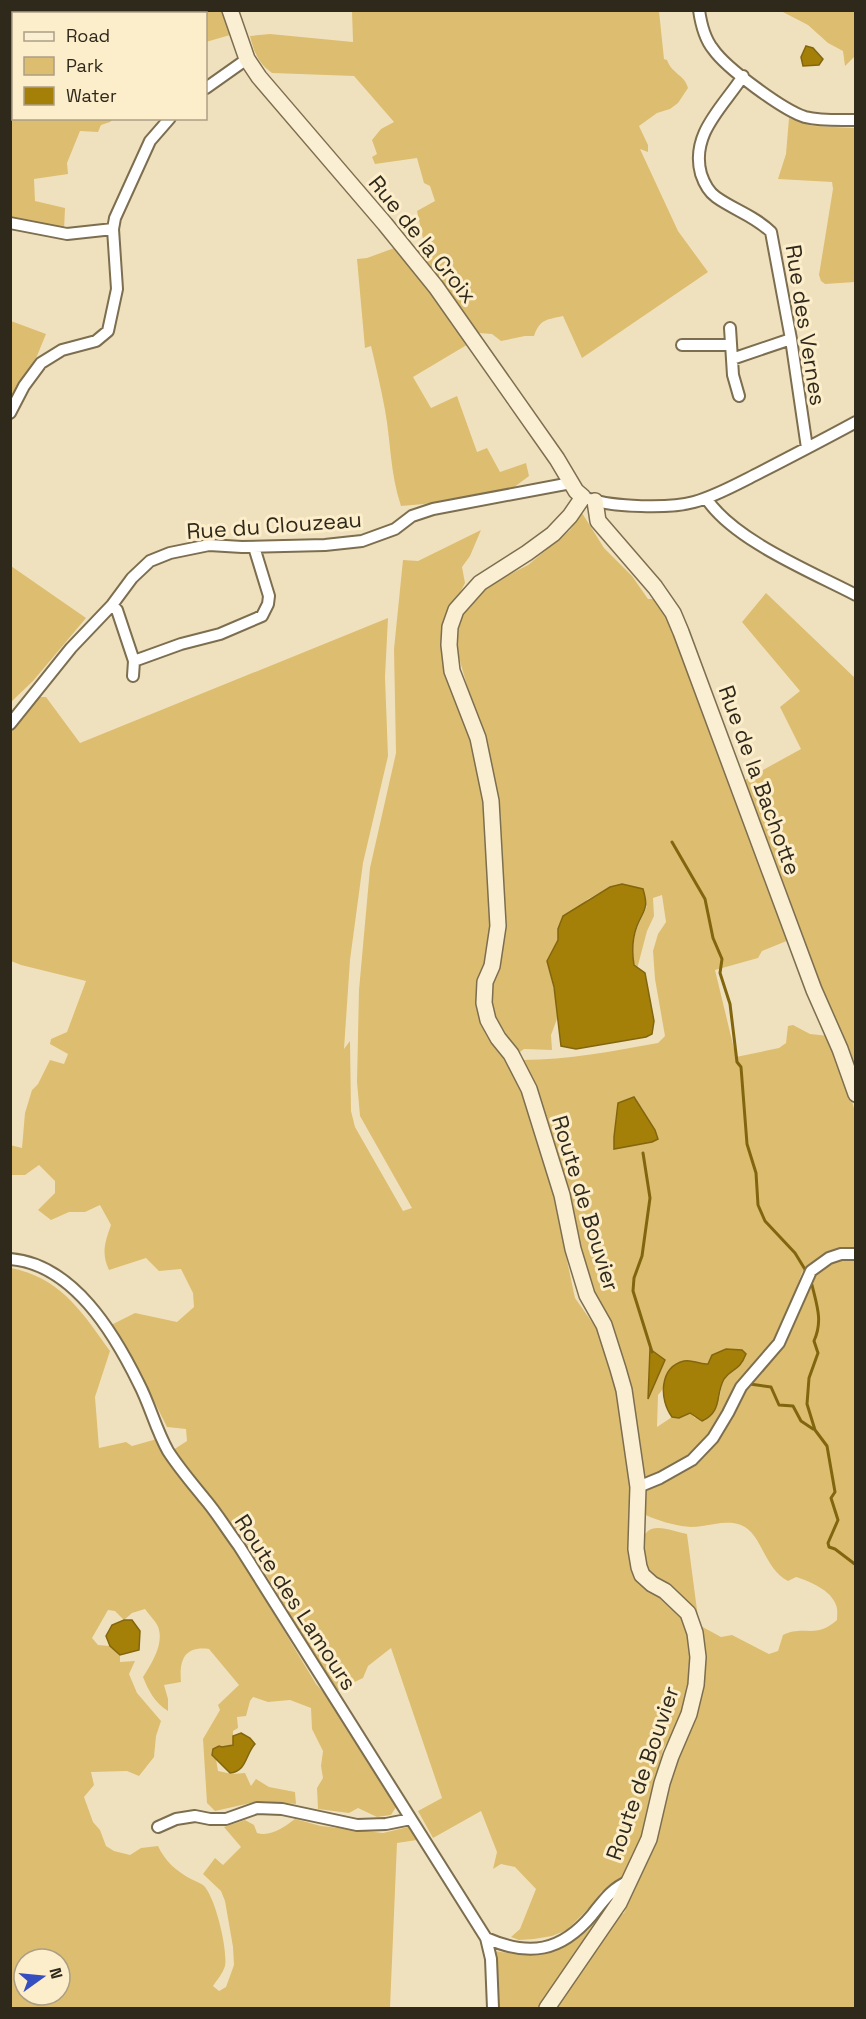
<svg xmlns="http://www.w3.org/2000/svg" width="866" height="2019" viewBox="0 0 866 2019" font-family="'Space Grotesk',sans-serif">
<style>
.green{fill:#ddbd70;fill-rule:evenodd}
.water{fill:#a58009;stroke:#82660f;stroke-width:1.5}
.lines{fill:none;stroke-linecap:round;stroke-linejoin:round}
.stream{stroke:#82660f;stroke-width:3}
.street-casing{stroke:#7c6e4f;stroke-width:14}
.secondary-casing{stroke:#7c6e4f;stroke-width:18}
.street{stroke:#fff;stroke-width:10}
.secondary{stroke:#fbefd3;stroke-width:15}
.labels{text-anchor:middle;stroke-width:6;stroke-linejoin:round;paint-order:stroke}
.street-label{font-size:22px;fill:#2f291c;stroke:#fdeecb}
</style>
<rect width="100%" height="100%" fill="#f0e1be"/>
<path class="green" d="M11 11H223L230 35 206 42V14H14V118L113 119 110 122 101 125 98 132 80 131 67 163 68 174 34 179 35 201 65 208 64 231 11 219Z
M352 11H659L664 59 667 60C672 74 685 75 688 88L678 103 670 109 657 113 639 126 648 145V152L640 149 678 231 708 272 582 358 563 316C546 320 540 319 534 336H525L501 341 492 334 479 333 451 294 417 252 424 243 417 211 435 201 430 186 424 183 417 158 375 164 372 157 377 154 372 140 381 129 394 122 354 76 272 73C258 63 254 52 250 36L270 34 353 42Z
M781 11H855V56L845 66 843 51 828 43 808 25Z
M789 118 812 126 855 128V282L825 284 821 281 819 275 833 189 832 182 778 179 786 154Z
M397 247 470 343 413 377 431 408 457 396 477 452 487 448 500 472 526 463 529 476 513 488 424 504 401 506C390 473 391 443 385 410 381 388 376 367 371 346L365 348 357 259 367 258Z
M11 321 46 334 37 356 12 397 11 396Z
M582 513 604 548 632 576 648 599H656L668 617 789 940 762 951 758 958 715 970 736 1057 779 1048 786 1043 788 1026 793 1025 810 1034 829 1036 842 1066 855 1112V1248L832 1251 817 1259 802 1272 789 1310 782 1323 777 1341 709 1434C700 1441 694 1453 685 1459 673 1468 658 1473 644 1477L641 1455 635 1438 605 1316 583 1268 522 1060C568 1060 613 1051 658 1043L665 1036 655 979 653 951 658 934 666 922 662 895 653 898 654 916 647 931 637 969C623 953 640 922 647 906L610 887 588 899 558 929V940L547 961 557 1003V1019L551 1035 552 1050 524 1049 520 1052 496 1022 493 1006 491 987 502 934 472 703 458 654 456 638 457 624 483 588 528 565 570 530ZM618 1103 642 1108C646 1119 655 1127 658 1139L652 1142 614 1149V1137ZM745 1353C739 1373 730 1368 724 1379 721 1385 721 1393 719 1399L695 1418 690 1413 679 1418 672 1417 657 1427 658 1395C669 1385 664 1367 684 1361 692 1358 699 1365 708 1364L712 1355Z
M481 530 470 556 462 567 465 583 449 614 445 633 473 738 486 798 493 927 486 963 479 978 476 1002 480 1020 489 1037 506 1056 528 1110 552 1190 575 1298 601 1335 618 1392 632 1486 631 1555 661 1595 683 1616 692 1652V1684L678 1727 663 1749 643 1837 627 1876 601 1892 594 1903 567 1930 552 1936 534 1939 519 1940 511 1937 520 1929 536 1889 515 1867 501 1864 493 1869 497 1852 481 1811 433 1838 418 1811 442 1798 391 1648 368 1666 363 1678 338 1690 329 1679 251 1550 228 1519 184 1467 173 1450 187 1441 186 1429 167 1427 139 1371 111 1325 135 1313 177 1322 194 1307 193 1293 181 1269 159 1271 146 1258 109 1270C101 1253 105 1242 111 1225L100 1205 85 1212H69L51 1220 38 1210 55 1193V1181L39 1165 25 1175H11L10 1145 22 1148 25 1113 32 1090 38 1084 50 1060 64 1064 68 1054 50 1044 51 1039 67 1032 86 981 21 965 11 961V731L38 697H46L80 743 388 618 385 677 388 756 363 863 350 960 344 1049 350 1041 351 1111 355 1127 403 1211 412 1208 360 1116 357 1082 359 990 370 868 396 753 394 649 403 560 418 561Z
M11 566 86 618 33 681 11 702Z
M766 593 855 678V1073L827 1004 743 781 801 749 780 707 800 691 742 622Z
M851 1258 856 1260 855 2008H556L613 1920 624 1913 655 1840 667 1785 703 1686C705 1670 704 1642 699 1627 698 1622 691 1617 687 1613 666 1592 641 1576 643 1543 644 1518 672 1531 687 1534L699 1625 721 1637 732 1635 769 1654 778 1651 783 1635C805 1624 814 1640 837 1620 837 1616 838 1609 836 1605 831 1590 809 1581 796 1577L788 1581C764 1569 762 1533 741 1525 725 1519 707 1527 691 1527 674 1526 656 1520 641 1513L642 1489 693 1463 742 1392 769 1364 780 1348 817 1273 826 1265Z
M11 1268C61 1278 82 1312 110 1351L95 1397 99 1448 126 1442 132 1446 157 1439 233 1546 316 1684 324 1693 396 1807 391 1815 377 1817 358 1808 349 1813 318 1809 317 1788 323 1778 321 1766 323 1751 312 1729 311 1708 290 1700 268 1702 253 1697 250 1701 246 1716 237 1717 238 1728 233 1731V1744L222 1747 212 1755 216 1759 218 1771 232 1774 245 1773 251 1786 256 1779 269 1787 295 1792 296 1804 259 1801 215 1811 207 1803 203 1739 220 1710 218 1705 239 1685 209 1649C185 1646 179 1659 181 1682L164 1685 168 1699V1711C155 1703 148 1690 143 1677 151 1664 163 1646 159 1630 158 1623 149 1615 145 1609L132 1613 124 1620 115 1611 108 1610 92 1638 98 1645 110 1646 120 1655V1662L135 1661 129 1674 137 1693 161 1721 156 1736 154 1757 139 1776 127 1771 91 1772 94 1785 84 1797 93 1822 100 1830 106 1846 114 1851 130 1855 141 1848 158 1846C165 1861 176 1871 191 1879 195 1881 200 1883 203 1885 215 1895 228 1950 225 1966 223 1973 217 1980 213 1986L219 1991 226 1987 234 1965 233 1947 225 1901 221 1891 203 1874 215 1858 223 1865 241 1847 224 1827 245 1820 254 1825 257 1833C271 1837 284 1827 295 1819L321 1826 383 1833 408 1827 417 1840 397 1843 390 2008H11ZM24 1959H60V1995H24Z
M615 1896 541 2008H499L495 1951C530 1957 560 1956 588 1930 596 1921 602 1908 610 1899Z"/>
<path class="water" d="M806 46 813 48 823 59 819 65 803 66 801 57Z
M622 884 643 889C649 909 644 909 637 926 632 939 632 953 634 965L645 973 654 1021 652 1034 646 1037 576 1049 561 1046 554 987 547 961 558 940V929L563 916 610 887Z
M634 1097 655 1130 658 1139 652 1142 614 1149V1137L618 1103Z
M650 1349 665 1360 648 1399Z
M726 1349 742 1350 746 1354C739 1372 731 1368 724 1379 715 1395 723 1411 702 1421L690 1413 679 1418 672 1417C659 1400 659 1367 684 1361 693 1359 699 1365 708 1364L712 1355Z
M124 1620H132L140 1631 139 1650 120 1655 110 1646 106 1636 112 1625Z
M241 1733 250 1738 255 1744C245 1755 247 1771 230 1773L212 1755 213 1749 219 1746 222 1747 233 1745V1736Z"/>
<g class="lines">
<path class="stream" d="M672 842 705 899 713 938 722 959 720 973 730 1004 737 1062 741 1067 747 1144 756 1173 758 1205 765 1221 795 1253 806 1271
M643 1153 650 1198 642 1256 634 1278 633 1291 652 1352
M812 1285C817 1306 823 1321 814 1341L818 1353 809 1378 807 1404 815 1430 827 1446 835 1492 831 1498 838 1520 828 1543 829 1547 835 1549 856 1565
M750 1384 771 1387 779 1405 793 1406 801 1421 813 1429"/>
<g class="street-casing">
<path id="street" d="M699 10C701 24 704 38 713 49 726 68 783 110 805 117 821 121 839 120 856 120
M743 76C723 107 690 134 701 174 704 183 709 192 716 197 734 210 755 216 771 232L791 339 807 448
M206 88 247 59
M10 223 67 234 113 229
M730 328 733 375 739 396
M682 345H730
M732 359 791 339
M10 413 24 386 41 363 62 350 96 341 108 331 117 289 113 229 115 218 150 141 170 118
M706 498C733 540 812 572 856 595
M589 499C613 507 669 509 694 502 716 496 737 484 757 474 790 457 823 440 856 422
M112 605 117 610 134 661 133 676
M134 661 181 644 220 634 262 616 268 604 269 596 254 547
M10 724 71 648 112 605 132 578 150 561 170 553 209 545 242 547 325 545 362 541 395 529 412 516 433 509 571 483
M10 1259C73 1264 114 1333 139 1384 150 1405 156 1430 168 1451 179 1468 191 1482 204 1498 217 1513 227 1530 239 1546L486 1938 491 1959 493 2008
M638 1487 660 1478 692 1460 713 1438 728 1413 741 1387 779 1343 811 1271 829 1258 841 1254H856
M158 1827 176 1819 195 1816 210 1819H226L257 1808 282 1809 357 1825 386 1824 411 1819
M486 1938C529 1957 561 1952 592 1915 604 1900 611 1889 629 1881"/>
</g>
<g class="secondary-casing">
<path id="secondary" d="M230 10 247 59 259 77 385 224 436 287 557 459 576 491 583 497 570 516 553 534 527 553 480 583 456 610 450 627 449 645 452 671 478 738 491 801 498 926 492 966 485 982 484 1003 488 1020 498 1038 511 1054 529 1089 562 1195 573 1249 587 1295 604 1325 618 1369 624 1390 638 1487 636 1549 639 1567 642 1575 652 1584 665 1591 688 1613 695 1633 698 1657 696 1685 689 1714 671 1756 662 1783 649 1839 619 1903 547 2008
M595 501 598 521 655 587 673 613 681 632 814 990 840 1049 856 1094"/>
</g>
<use href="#street" class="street"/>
<use href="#secondary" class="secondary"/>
</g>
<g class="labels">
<g class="street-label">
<text transform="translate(423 239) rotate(51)" y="8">Rue de la Croix</text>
<text transform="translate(806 325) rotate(81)" y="8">Rue des Vernes</text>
<text transform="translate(274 525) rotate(-4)" y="8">Rue du Clouzeau</text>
<text transform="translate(760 780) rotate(70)" y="8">Rue de la Bachotte</text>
<text transform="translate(586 1203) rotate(73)" y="8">Route de Bouvier</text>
<text transform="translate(296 1602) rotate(57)" y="8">Route des Lamours</text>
<text transform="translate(642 1773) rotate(-71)" y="8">Route de Bouvier</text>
</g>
</g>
<rect width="866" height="2019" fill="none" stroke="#2f291c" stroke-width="24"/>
<rect x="12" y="12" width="195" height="108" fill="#fdeecb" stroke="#ab9f85" stroke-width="1.5"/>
<rect x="24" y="32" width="30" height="9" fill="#fbefd3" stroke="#ab9f85" stroke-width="1.5"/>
<text x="66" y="42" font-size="18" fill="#2f291c">Road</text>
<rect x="24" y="57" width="30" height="18" fill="#ddbd70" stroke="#ab9f85" stroke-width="1.5"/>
<text x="66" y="72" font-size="18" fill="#2f291c">Park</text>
<rect x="24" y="87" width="30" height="18" fill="#a58009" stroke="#ab9f85" stroke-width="1.5"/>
<text x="66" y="102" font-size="18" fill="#2f291c">Water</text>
<g transform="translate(42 1977) rotate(75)"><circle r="28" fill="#fdeecb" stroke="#ab9f85" stroke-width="1.5"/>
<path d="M0-4.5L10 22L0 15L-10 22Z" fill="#364fc0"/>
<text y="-9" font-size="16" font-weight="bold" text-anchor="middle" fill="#2f291c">N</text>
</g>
</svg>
